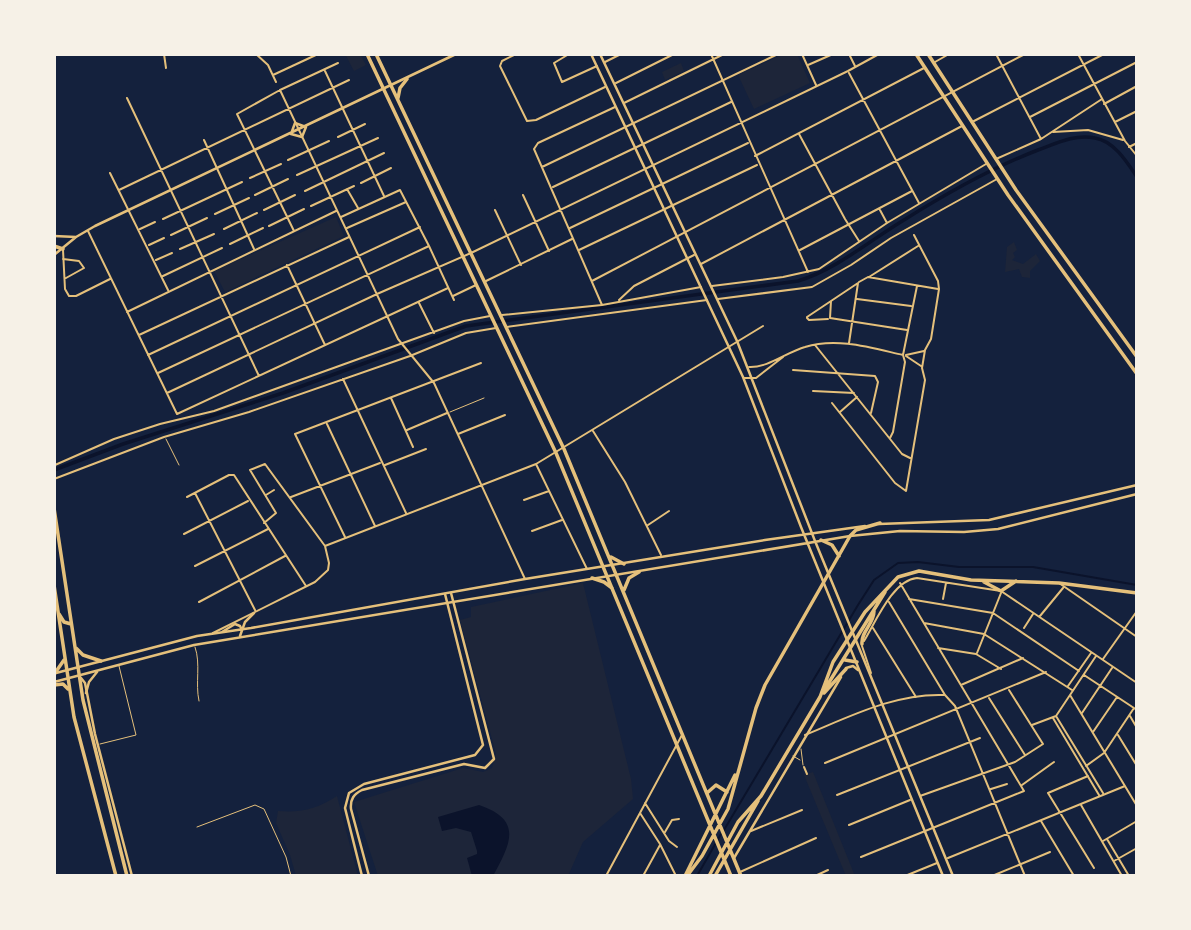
<svg xmlns="http://www.w3.org/2000/svg" width="1191" height="930" viewBox="0 0 1191 930" font-family="Lato,sans-serif">
<style>
.green{fill:#1d2539}
.water{fill:#0b132b}
.lines{fill:none;stroke-linecap:round;stroke-linejoin:round}
.stream{stroke:#0b132b;stroke-width:2}
.canal{stroke:#0b132b;stroke-width:3.5}
.service{stroke:#e5c07b;stroke-width:1}
.pedestrian{stroke:#e5c07b;stroke-width:2}
.minor{stroke:#e5c07b;stroke-width:2}
.tertiary{stroke:#e5c07b;stroke-width:2.5}
.secondary{stroke:#e5c07b;stroke-width:2.5}
.primary{stroke:#e5c07b;stroke-width:3.5}
</style>
<rect width="100%" height="100%" fill="#14213d"/>
<path class="green" d="M345 54H360L366 65 354 71Z
M784 54H797L810 83 754 109 738 75Z
M681 63 684 71 665 80 662 72Z
M336 217 344 236 225 292 214 271Z
M1014 242 1017 250 1013 253 1015 257 1012 260 1023 264 1036 254 1040 261 1030 271V278L1022 277 1019 269 1005 272 1007 247Z
M583 583 631 779 633 799 583 842 568 876H378L354 802 463 768 483 772 492 768 496 754 460 620 471 617V607Z
M813 772 855 876H846L804 775Z
M337 796 358 876H296L290 855 276 823 278 811C301 813 317 809 337 796Z"/>
<path class="water" d="M479 805C523 820 511 843 493 876H472L467 858 477 854V851L471 832 456 828 442 831 438 817Z"/>
<g class="lines">
<path class="stream" d="M724 830 858 605 874 580 898 563 918 562 959 567H1033L1137 585
M697 876 721 834"/>
<path class="canal" d="M54 470 123 444 283 393 466 326 798 281C837 269 869 241 904 220 947 193 991 168 1038 150 1057 143 1074 134 1095 138 1114 141 1127 162 1137 177"/>
<path class="service" d="M450 412 484 398
M166 439 179 465
M195 647C201 664 195 683 199 701
M100 744 136 735 119 666
M801 749 803 765
M793 756 800 760
M197 827 255 805 264 809 286 857 291 876"/>
<path class="pedestrian" d="M804 767 807 774"/>
<path class="minor" d="M164 54 166 68
M256 54 268 65 276 82
M516 54 502 61 500 66 527 121 536 120 605 87
M569 54 554 63 562 82 597 66
M711 54 808 272
M802 54 816 85
M849 54 855 66
M996 54 1041 139
M1078 54 1125 141 1137 156
M605 62 621 54
M935 62 949 54
M808 65 833 54
M325 71 384 196
M849 73 919 203
M273 75 318 54
M616 83 674 54
M280 90 398 339 434 383 525 579
M127 98 259 376
M624 103 724 54
M1104 104 1137 86
M1030 117 1137 62
M974 121 1104 54
M1115 122 1137 111
M1053 132 1088 130 1123 140
M799 134 845 219 859 241
M338 137 365 124
M204 140 254 249
M1129 147 1137 143
M755 156 924 68
M996 159 1041 139 1102 99
M288 160 329 141
M542 167 778 54
M110 173 168 290
M297 175 378 138
M250 178 281 164
M361 183 391 168
M553 187 731 102
M347 189 358 208
M119 190 349 80
M305 191 384 153
M255 195 288 179
M523 195 549 251
M311 206 354 186
M264 210 295 195
M495 210 521 265
M880 210 887 223
M215 214 249 198
M341 217 400 190 429 246 454 300
M163 219 242 182
M269 226 304 209
M347 228 406 202
M570 228 748 143
M140 229 155 222
M224 229 257 213
M88 231 177 414 448 288
M294 231 237 114 280 90 338 63
M171 235 207 218
M230 244 263 228
M149 245 164 238
M180 249 214 234
M63 250 65 289 69 296H76L110 279
M579 250 757 165
M800 250 912 191
M63 259 79 261 84 268 66 278
M156 260 172 253
M701 264 962 126
M287 265 325 345
M163 276 222 248
M869 277 918 246
M486 281 572 239
M592 281 1025 54
M859 282 868 277 938 289
M712 286 783 277 819 269 887 223 986 164
M453 296 476 285
M718 299 812 287 851 265 891 238 997 179
M857 299 911 306
M619 300 634 286 694 255
M831 301 830 318 907 330
M419 303 434 333
M602 305 534 149 538 143 615 107
M127 312 336 211
M502 315 602 305 701 287
M807 317 858 283 849 343
M807 318 809 320 828 319
M507 327 707 300
M139 335 349 237
M815 345 902 454 910 458
M148 355 420 227
M906 355 924 351
M906 356 921 366
M749 367C768 368 787 352 805 347 837 337 872 348 903 355
M793 370 875 376 878 382 871 413
M158 373 429 246
M744 378H756L783 357
M343 379 406 513
M813 391 854 393
M167 393 377 294 471 253 848 71 879 54
M391 398 413 447
M832 403 895 483 906 491 925 380 922 368 925 350 931 339 939 289 938 281 914 235
M840 412 857 397
M327 424 375 526
M407 430 447 413
M593 431 625 482 661 555
M458 434 505 415
M890 438 893 432 905 362 903 355 917 286
M536 464 587 569
M55 465 114 439 160 424 214 411 464 321 490 316
M385 465 426 449
M54 479 164 437 249 412 410 356 466 333 496 328
M195 493 255 610
M266 495 274 490
M187 497 229 475H234L306 586
M291 497 380 463
M524 500 549 491
M648 525 669 511
M532 531 562 520
M184 534 248 501
M345 537 295 434 481 363
M325 546 536 464 763 326
M195 566 268 529
M1059 583 1137 637
M909 599 993 613 1079 671
M943 599 946 583
M199 602 285 556
M889 602 945 695 955 706 1025 876
M1040 616 1063 588
M924 623 984 634 1072 690
M873 628 916 697
M1024 628 1033 614
M213 633 315 582 328 570 329 563 325 546 265 464 250 470 276 513 264 523
M864 641C876 621 893 580 917 578L1001 591 1137 683
M862 646 871 673
M938 648 976 654 1001 669
M977 653 1001 593
M1103 659 1137 611
M1084 675 1137 710
M961 685 1023 658
M1068 686 1091 653
M1070 695 1137 806
M989 698 1025 755
M1082 713 1112 668
M1056 716 1103 793
M1056 716 1096 656
M1130 716 1137 728
M1053 718 1099 795
M1032 725 1056 716
M1093 732 1117 697
M805 735C849 717 895 693 944 695
M1118 735 1137 766
M825 763 1046 672
M1086 766 1104 753 1134 708
M1088 776 1048 793 1094 868
M1022 785 1054 762
M991 789 1007 784
M837 795 980 738
M920 796 1015 762 1043 744 1009 690
M645 803 669 841 677 847
M1081 805 1122 876
M640 813 660 844 676 876
M1041 821 1074 876
M849 825 910 800
M751 831 802 810
M665 832 672 820 679 819
M1107 839 1129 876
M1103 841 1137 821
M861 857 1024 791 900 583
M948 858 1125 786
M1114 861 1137 848
M740 872 816 838
M606 876 682 735
M643 876 660 845
M815 876 828 870
M905 876 937 863
M992 876 1050 852"/>
<path class="tertiary" d="M295 123 306 127 302 137 291 134Z
M54 236 76 237
M54 255 76 237 95 226 456 54
M846 668 853 666 858 670
M81 678 85 683 95 734 132 876
M734 858 841 677
M362 876 345 808 349 793 364 784 475 755 483 745 445 594
M369 876 351 809C350 799 354 794 362 790L464 764 485 768 494 759 451 593"/>
<path class="secondary" d="M591 54 743 377 801 527 943 876
M600 54 737 341 815 541 953 876
M879 524 989 520 1137 485
M222 632 235 624 240 626 242 630
M240 636 245 622 254 613
M56 673 197 636 251 628 525 579 765 540 865 526
M54 682 194 645 850 536 900 531 964 532 998 529 1137 494
M86 693 89 682 97 672"/>
<path class="primary" d="M367 54 556 453 731 876
M376 54 564 449 741 876
M916 54 1008 195 1137 374
M928 54 1016 190 1137 357
M398 98 400 88 407 79
M54 246 63 249
M54 508 83 700 127 876
M821 540 832 545 839 556
M611 557 624 564
M592 578 604 582 612 588
M984 582 1001 591 1016 581
M54 585 74 717 116 876
M624 590 629 578 639 572
M59 614 64 622 71 624
M862 644C861 631 874 624 874 611
M76 648 83 655 101 661
M845 660 857 662
M55 673 64 660
M54 685 63 684 68 689
M823 692 885 592
M824 693 846 669
M707 793 716 785 727 792
M685 876 735 775
M687 876 702 856 728 809 756 708 765 685 850 536 856 530 880 523
M709 876 738 822 761 796 820 697 833 662 865 612 898 577 919 571 971 580 1059 583 1137 593
M715 876 758 801"/>
</g>
<rect width="1191" height="930" fill="none" stroke="#f6f1e7" stroke-width="112"/>
</svg>
